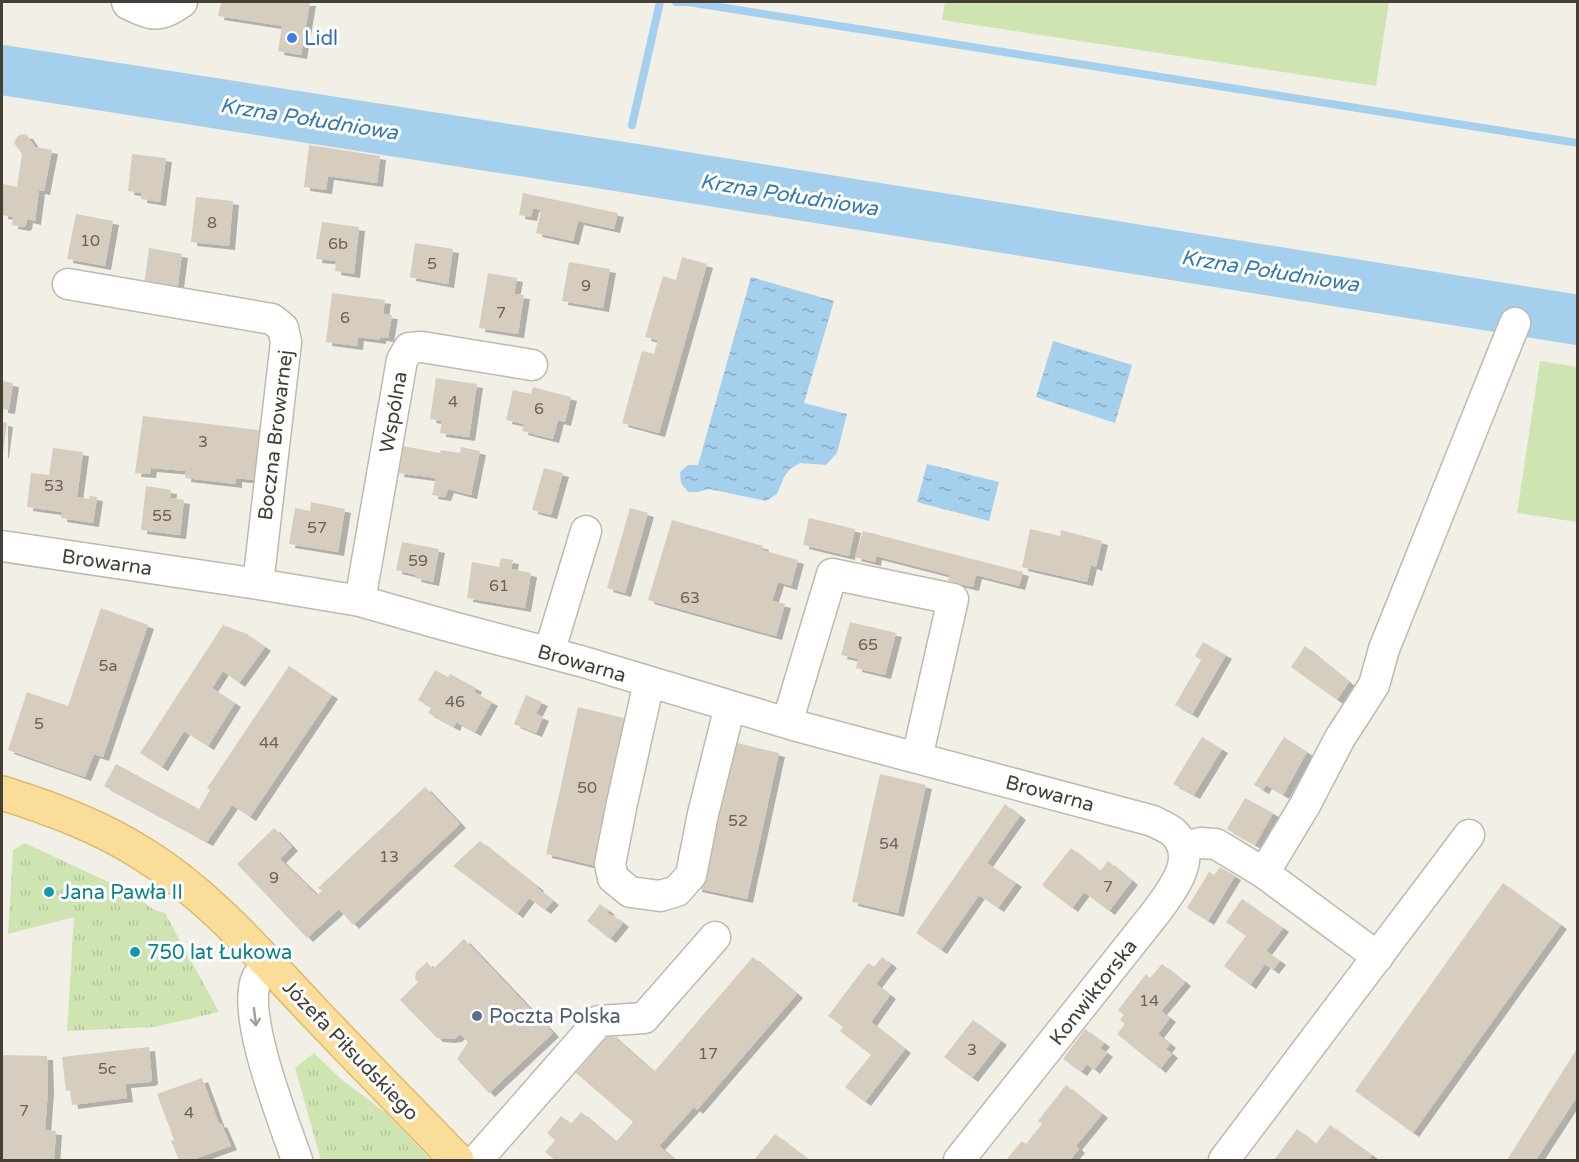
<svg xmlns="http://www.w3.org/2000/svg" width="1579" height="1162" viewBox="0 0 1579 1162" font-family="'Varela Round',sans-serif">
<style>
.grass{fill:url(#grass-tufts)}
.pitch{fill:#cee5b1}
.water{fill:url(#water-ripples)}
.lines{fill:none;stroke-linecap:round;stroke-linejoin:round}
.stream{stroke:#a5d0ed;stroke-width:8}
.river{stroke:#a5d0ed;stroke-width:50}
.building{fill:#d6cdbf;filter:url(#shadow)}
.minor-casing{stroke:#c0b9ad;stroke-width:33}
.major-casing{stroke:#deba69;stroke-width:36}
.minor{stroke:#fff;stroke-width:30}
.major{stroke:#f9dd99;stroke-width:33}
.oneway{stroke:#a29f9a}
.shop-dot{fill:#3f7fe0;stroke:#fff;stroke-width:2}
.culture-dot{fill:#0f9aa8;stroke:#fff;stroke-width:2}
.service-dot{fill:#5c6f8a;stroke:#fff;stroke-width:2}
.labels{text-anchor:middle;stroke-width:6;stroke-linejoin:round;paint-order:stroke}
.number-label{font-size:16px;fill:#696258}
.shop-label{font-size:20px;fill:#366cbe;stroke:#fff;text-anchor:start}
.street-label{font-size:20px;fill:#453f36;stroke:#fff}
.culture-label{font-size:20px;fill:#0d838f;stroke:#fff;text-anchor:start}
.service-label{font-size:20px;fill:#4e5e75;stroke:#fff;text-anchor:start}
.water-label{font-size:21px;font-style:italic;fill:#347aac;stroke:#fff}
</style>
<defs>
<pattern id="grass-tufts" width="24" height="20" patternUnits="userSpaceOnUse" patternTransform="scale(1.5)"><rect width="24" height="20" fill="#cee5b1"/><path d="M3 7l-1-3M5 7V3M7 7l1-3M15 17l-1-3M17 17v-4M19 17l1-3" fill="none" stroke="#b2c699"/></pattern>
<pattern id="water-ripples" width="26" height="14" patternUnits="userSpaceOnUse" patternTransform="scale(1.5)"><rect width="26" height="14" fill="#a5d0ed"/><path d="M2 4q2-2 4 0t4 0M15 11q2-2 4 0t4 0" fill="none" stroke="#88aac1"/></pattern>
<filter id="shadow"><feDropShadow dx="6" dy="4" stdDeviation="0" flood-color="#0004"/></filter>
</defs>
<rect width="100%" height="100%" fill="#f2efe7"/>
<path class="grass" d="M25 843 132 893 154 910 165 913 219 1012 154 1027 67 1031 74 917 8 934 13 850Z
M314 1053 341 1079 386 1113 431 1160H321L295 1068Z"/>
<path class="pitch" d="M945 2H1389L1376 86 942 20Z
M1540 361 1577 367V522L1517 513Z"/>
<path class="water" d="M751 277 834 301 804 403 847 414 837 453 826 465 800 463 790 469 784 477 777 494 766 501 709 489 698 492H688L681 483 680 472 688 465H698Z
M1053 341 1132 365 1115 423 1036 397Z
M927 464 999 482 989 521 917 502Z"/>
<g class="lines">
<path class="stream" d="M676 2H688L1578 143
M632 125 660 2
M623 167 626 159"/>
<path class="river" d="M2 70 623 167 1578 320"/>
</g>
<path class="building" d="M221 2H310L301 55 278 51 282 26 218 16Z
M21 134 27 135 35 147 52 150 44 191 39 190 35 221 27 219 26 225 24 227 12 225 13 217 2 215 3 184 17 187 22 154 14 143 17 137Z
M309 145 380 156 377 183 328 176 326 190 304 187Z
M132 154 166 158 160 202 141 199V193L128 191Z
M523 193 618 213 614 229 578 221 573 241 536 233 541 210 533 208 531 217 519 215Z
M196 197 233 201 229 246 191 242Z
M76 214 113 221 105 266 67 259Z
M322 222 359 227 354 274 335 271 336 261 316 259Z
M415 243 453 249 448 284 410 277Z
M149 248 182 254 177 291 144 286Z
M682 257 707 264 659 433 622 423 642 351 654 354 658 340 645 337 663 276 676 280Z
M569 262 610 269 603 308 562 301Z
M488 273 517 278 514 294 524 295 518 334 479 328Z
M332 293 385 300 383 314 392 315 388 338 380 337V340L358 337 357 346 326 342Z
M436 378 477 384 469 437 440 433 442 421 430 419Z
M2 381 13 383 9 410 2 409Z
M533 387 571 397 565 422 558 420 553 439 522 431 524 424 506 420 513 390 531 394Z
M143 416 267 431 263 481 236 478V484L185 478 186 471 151 468 150 474 135 473Z
M2 422 7 423 3 454H2Z
M403 446 440 453 441 450 460 453 461 447 480 451 471 495 448 489 445 497 432 495 436 478 398 473Z
M53 448 83 452 77 497 89 499 90 496 97 497 93 523 61 518 62 512 27 507 31 473 49 475Z
M544 468 563 473 551 515 532 510Z
M146 486 171 490 170 498 184 500 180 535 141 530Z
M311 502 345 509 338 552 289 544 295 508 310 511Z
M630 508 648 513 625 593 607 588Z
M809 518 855 529 849 556 803 545Z
M672 520 763 546 762 550 798 560 791 586 778 582 772 601 785 604 776 636 648 600Z
M1030 529 1060 536 1061 530 1102 541 1096 567 1091 565 1087 582 1022 567Z
M863 531 1023 572 1019 586 976 575 973 587 948 581 950 575 876 556 875 562 855 557Z
M402 542 439 549 433 582 415 578 416 575 396 570Z
M501 558 513 560 511 569 531 573 525 608 467 598 472 562 499 567Z
M101 608 148 625 103 757 94 754 85 777 8 750 27 692 68 706Z
M850 622 896 633 885 675 856 668 858 659 841 655Z
M223 625 247 634 265 647 239 683 223 671 212 688 235 703 208 746 184 731 162 767 140 753Z
M1203 642 1226 655 1192 714 1175 705 1201 660 1195 656Z
M1305 646 1349 682 1337 700 1291 667Z
M289 666 332 695 250 817 232 805 207 842 104 786 116 764 199 809 210 790 207 788Z
M435 670 448 677 450 674 476 688 474 692 492 702 475 732 456 722 454 727 428 713 431 708 418 700Z
M526 695 542 702 536 714 543 717 536 733 514 724Z
M578 707 628 719 596 866 546 854Z
M1202 737 1222 749 1194 795 1173 784Z
M1284 737 1307 752 1283 795 1266 785 1263 790 1254 785Z
M729 741 779 753 747 899 696 888Z
M880 774 926 785 898 913 852 902Z
M425 787 460 824 353 925 339 909 307 938 237 864 274 828 292 847 280 859 317 895 322 891 318 888Z
M1245 798 1273 813 1255 845 1227 829Z
M1005 804 1020 816 987 863 1016 883 998 908 979 895 941 950 916 933Z
M480 841 538 887 537 888 553 901 545 910 529 898 517 914 453 866Z
M1071 848 1100 871 1108 861 1132 881 1109 911 1084 892 1072 908 1042 885Z
M1220 867 1235 876 1208 921 1187 908 1209 872 1214 875Z
M1503 883 1561 925 1413 1133 1355 1091Z
M1242 899 1283 928 1266 951 1280 961 1273 970 1265 964 1250 985 1224 966 1246 936 1226 922Z
M600 904 609 911 607 913 612 916 613 915 623 923 610 939 587 921Z
M464 939 553 1033 489 1093 457 1059 468 1042 460 1034 456 1038 449 1039 437 1038 400 1000 418 982 415 979 416 972 427 962 433 969Z
M753 957 797 994 697 1110 694 1107 659 1146 675 1160H555L545 1152 555 1140 547 1133 561 1116 571 1124 581 1112 616 1142 633 1122 576 1073 610 1033 654 1072Z
M882 957 891 964 876 984 890 995 871 1022 905 1049 865 1102 845 1087 871 1055 840 1031 843 1027 828 1016 868 963 874 967Z
M1162 964 1185 982 1161 1011 1170 1018 1158 1034 1170 1044 1166 1049 1172 1054 1160 1069 1117 1034 1125 1024 1120 1020 1124 1015 1118 1010 1146 974 1150 978Z
M973 1020 1001 1041 972 1078 944 1057Z
M1085 1029 1104 1043 1100 1048 1107 1053 1094 1070 1087 1064 1081 1072 1063 1059Z
M149 1047 152 1080 149 1082 125 1084 127 1098 72 1105 70 1090 66 1091 62 1057Z
M1578 1047V1095L1536 1160H1507Z
M2 1055 47 1056 48 1090 45 1130 56 1131 54 1160H2Z
M202 1078 219 1124 221 1123 231 1146 192 1160H179L171 1141 174 1140 157 1094Z
M1066 1085 1102 1114 1076 1146 1079 1149 1070 1160H1006L1022 1141 1026 1144 1042 1124 1038 1121Z
M1330 1125 1372 1155 1368 1160H1274L1297 1129 1316 1144Z
M775 1134 809 1160H754Z"/>
<g class="lines">
<g class="minor-casing">
<path id="minor" d="M127 2 128 4C152 15 159 19 182 2
M68 284 272 319 283 328 286 342 258 584
M2 546 258 584 360 601 452 627 584 662 797 726 1153 821C1160 825 1169 828 1174 833 1199 858 1172 890 1157 911L959 1160
M360 601 402 360 409 348 422 347 532 365
M549 653 586 531
M649 682 622 803 610 864 613 878 630 892 660 896 677 891 691 875 703 814 730 706
M787 723 832 574 953 599 917 758
M1183 847 1200 843 1216 844 1264 873 1305 805 1340 738 1374 685 1384 649 1515 323
M1264 873 1378 957
M269 964C265 968 259 973 257 978 240 1013 284 1122 297 1160
M477 1160 599 1021 644 1018 715 937
M1224 1160 1469 835"/>
</g>
<g class="major-casing">
<path id="major" d="M2 793C50 808 99 826 143 854 209 895 259 954 312 1010 360 1061 409 1110 457 1160"/>
</g>
<use href="#minor" class="minor"/>
<use href="#major" class="major"/>
</g>
<defs><path id="oneway-shaft" d="M-6 0H5M1.5-3L5.5 0L1.5 3" fill="none" stroke-width="1.6" stroke-linecap="round" stroke-linejoin="round" transform="scale(1.5)"/></defs>
<use class="oneway" href="#oneway-shaft" transform="translate(255 1017) rotate(83)"/>
<circle class="shop-dot" cx="292" cy="38" r="6"/>
<g class="culture-dot">
<circle cx="49" cy="892" r="6"/>
<circle cx="135" cy="952" r="6"/>
</g>
<circle class="service-dot" cx="477" cy="1016" r="6"/>
<g class="labels">
<g class="number-label">
<text x="212" y="228">8</text>
<text x="90" y="246">10</text>
<text x="338" y="249">6b</text>
<text x="432" y="269">5</text>
<text x="586" y="291">9</text>
<text x="501" y="318">7</text>
<text x="345" y="323">6</text>
<text x="453" y="407">4</text>
<text x="539" y="414">6</text>
<text x="203" y="447">3</text>
<text x="54" y="491">53</text>
<text x="162" y="521">55</text>
<text x="317" y="533">57</text>
<text x="418" y="566">59</text>
<text x="499" y="591">61</text>
<text x="690" y="603">63</text>
<text x="868" y="650">65</text>
<text x="108" y="671">5a</text>
<text x="455" y="707">46</text>
<text x="39" y="729">5</text>
<text x="269" y="748">44</text>
<text x="587" y="793">50</text>
<text x="738" y="826">52</text>
<text x="889" y="849">54</text>
<text x="389" y="862">13</text>
<text x="274" y="883">9</text>
<text x="1108" y="892">7</text>
<text x="1149" y="1006">14</text>
<text x="972" y="1055">3</text>
<text x="708" y="1059">17</text>
<text x="107" y="1074">5c</text>
<text x="24" y="1116">7</text>
<text x="189" y="1118">4</text>
</g>
<g class="shop-label">
<text x="304" y="45">Lidl</text>
</g>
<g class="street-label">
<text transform="translate(393 412) rotate(-80)" y="7">Wspólna</text>
<text transform="translate(275 435) rotate(-83)" y="7">Boczna Browarnej</text>
<text transform="translate(107 562) rotate(8)" y="7">Browarna</text>
<text transform="translate(582 663) rotate(16)" y="7">Browarna</text>
<text transform="translate(1050 793) rotate(15)" y="7">Browarna</text>
<text transform="translate(1093 992) rotate(-52)" y="7">Konwiktorska</text>
<text transform="translate(351 1050) rotate(46)" y="7">Józefa Piłsudskiego</text>
</g>
<g class="culture-label">
<text x="61" y="899">Jana Pawła II</text>
<text x="147" y="959">750 lat Łukowa</text>
</g>
<g class="service-label">
<text x="489" y="1023">Poczta Polska</text>
</g>
<g class="water-label">
<text transform="translate(309 119) rotate(9)" y="7">Krzna Południowa</text>
<text transform="translate(789 195) rotate(9)" y="7">Krzna Południowa</text>
<text transform="translate(1270 271) rotate(9)" y="7">Krzna Południowa</text>
</g>
</g>
<rect width="1579" height="1162" fill="none" stroke="#453f36" stroke-width="6"/>
</svg>
